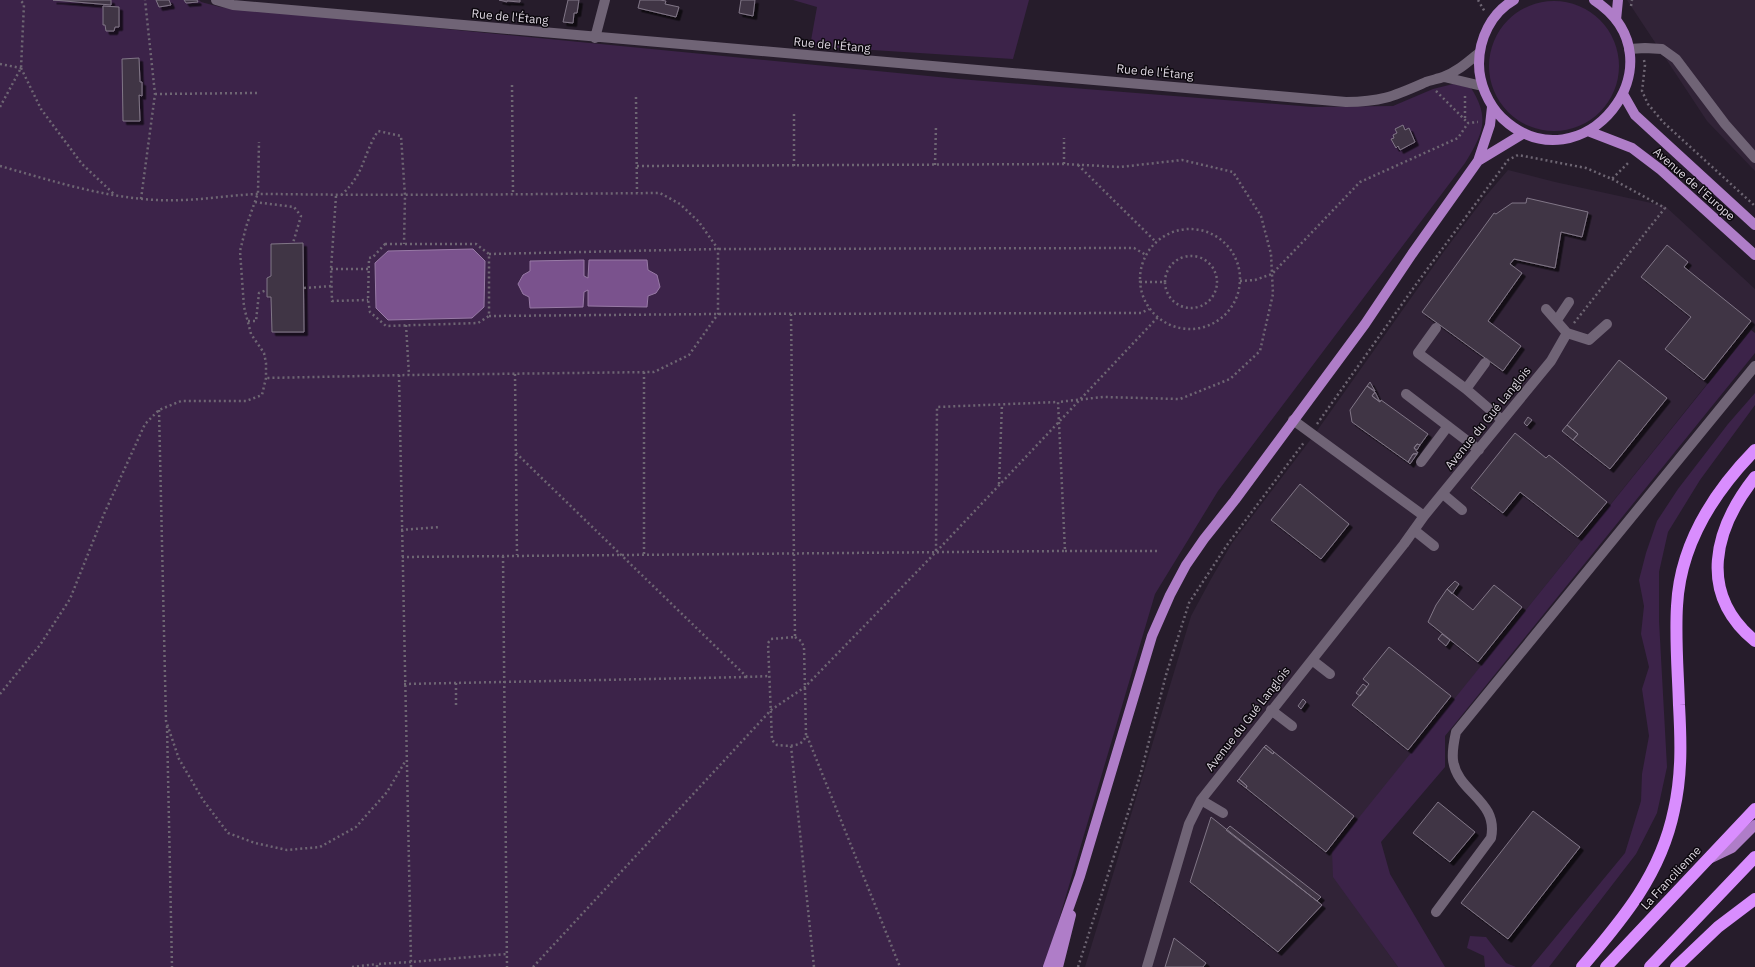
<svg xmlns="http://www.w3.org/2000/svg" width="1755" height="967" viewBox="0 0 1755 967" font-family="'IBM Plex Sans',sans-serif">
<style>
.built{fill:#312337}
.green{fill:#3c2349}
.water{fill:#7a528d;stroke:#987aa6}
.building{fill:#403645;stroke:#817687;filter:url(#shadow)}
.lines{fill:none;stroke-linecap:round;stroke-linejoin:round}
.path{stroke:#6e6673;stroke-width:2.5;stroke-dasharray:2 3;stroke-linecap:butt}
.minor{stroke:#706476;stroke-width:10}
.major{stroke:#af7dc8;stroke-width:10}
.highway{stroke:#d98dfe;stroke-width:12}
.labels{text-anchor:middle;stroke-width:3;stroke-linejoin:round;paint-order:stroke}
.street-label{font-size:12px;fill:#ded7e1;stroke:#0d090f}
</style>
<defs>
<filter id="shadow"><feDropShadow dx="3.5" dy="3.5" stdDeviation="0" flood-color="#0009"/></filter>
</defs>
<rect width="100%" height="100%" fill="#261c2b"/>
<path class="built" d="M1627 0H1755V171L1707 121Z
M1508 170 1555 182 1665 206 1755 289V324L1333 851 1334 877 1398 967H1085L1191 616 1211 579 1232 543 1314 435 1445 250 1485 197Z"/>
<path class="green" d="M0 0H199L201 2 220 7 959 79 1313 107 1393 106 1433 89 1453 84 1471 88C1491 119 1482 135 1465 163L1218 491 1155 594 1045 967H0Z
M793 0H1029L1013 59 810 46 817 7Z
M1489 66a65 65 0 1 1 130 0a65 65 0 1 1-130 0Z
M1751 330 1755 333V353L1445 736V767L1381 842 1390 874 1445 967H1398L1333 877 1332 851Z
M1755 393V405L1700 480 1668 532 1659 572V621L1667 767 1657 813 1636 854 1549 967H1531L1625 853 1641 801 1642 774 1649 736 1642 689 1649 667 1641 634 1644 606 1639 580 1646 553 1657 521 1678 489 1728 424Z
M1470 936 1486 937 1506 963 1516 967H1485L1484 956 1467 948Z"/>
<path class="water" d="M473 249 485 261 484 307 472 318 388 320 376 308 375 263 388 251Z
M584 260V276L588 278 589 260H647L648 270 657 275 660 287 656 293 648 296 647 307 588 306V290L584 292 583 307 530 308 529 297 523 294 518 284 523 275 530 271V261Z"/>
<path class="building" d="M53 0H111V5Z
M156 0H169L171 5 159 7Z
M184 0H197L198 2 186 3Z
M499 0H520V2L507 1V2Z
M568 0H579L577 13H574L573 23 563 22Z
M640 0H660L666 1 665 4 679 7 676 17 638 8Z
M741 0H755L753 16 739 13Z
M103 6 119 7V27H115L114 31H106L105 25H103Z
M139 58 140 82H142V96L139 95 140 121H123L122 59Z
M1403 125 1405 130 1409 128 1415 142 1400 150 1398 146 1396 148 1391 139 1394 138 1393 135 1397 133 1395 129Z
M1527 198 1588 212 1582 237 1561 232 1555 268 1514 259 1510 264 1522 273 1488 321 1521 346 1503 371 1422 312 1494 213 1496 214 1512 203H1526Z
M303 243 304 332H272L271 297H267V278L271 276V244Z
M1667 245 1688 262 1684 267 1751 321 1704 380 1665 349 1691 317 1641 277Z
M1619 360 1667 398 1610 469 1573 440 1578 434 1567 425Z
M1370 382 1375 391 1367 386Z
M1367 386 1375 392 1372 396 1380 402 1381 400 1428 434 1420 445 1417 444 1414 448 1418 453 1413 454 1408 462 1352 422 1350 410Z
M1375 392 1380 402 1372 396Z
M1528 417 1532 420 1527 426 1524 423Z
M1567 425 1578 434 1573 440 1562 431Z
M1515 433 1546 458 1549 455 1607 502 1578 537 1520 492 1503 513 1471 488Z
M1417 444 1420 445 1417 450 1414 448Z
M1413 454H1417L1410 464 1408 462Z
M1300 484 1349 524 1321 559 1271 520Z
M1455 581 1459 584 1452 594 1447 589Z
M1494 585 1522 607 1478 662 1428 622 1436 605 1447 589 1473 610Z
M1442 634 1450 640 1446 646 1438 639Z
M1389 647 1451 696 1408 750 1352 705 1369 684 1363 679Z
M1363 684 1367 687 1360 696 1356 693Z
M1303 699 1306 702 1301 709 1298 706Z
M1266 745 1274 752 1273 754 1264 747Z
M1264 747 1273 754 1274 752 1354 816 1326 852 1246 788 1247 786 1239 779Z
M1239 779 1247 786 1246 788 1237 781Z
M1438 802 1475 832 1450 862 1413 833Z
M1533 811 1580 847 1508 939 1461 903Z
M1211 817 1322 905 1278 952 1190 882Z
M1230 826 1321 897 1317 901 1226 830Z
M1174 938 1206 963 1203 967H1165Z"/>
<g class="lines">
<path class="path" d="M1478 0 1485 12
M1631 6 1632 0
M1644 60 1645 65 1642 91 1648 104 1663 122 1755 206
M0 64 21 68
M21 68 41 109 82 164 115 195
M512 85 513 194
M1436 91 1468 123
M155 94 257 93
M636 97 637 193
M0 107 21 68 24 4 20 0
M1465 118V94
M1064 164V138
M935 165 936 126
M1078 165 1156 242
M0 166C60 183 120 203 183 200 213 199 243 193 273 194 402 196 531 194 660 193L680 204 699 222 718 249V314L689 355 654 372 409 375 266 378
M637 166 1064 164 1120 167 1182 160 1233 172 1261 216 1271 254 1273 294 1260 351 1230 379 1180 399 1103 397 1058 402
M794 166V112
M341 195C365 174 362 156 378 131L401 136 405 196 404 244
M336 196 331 269 332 301 368 300
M141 199 155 94 145 0
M255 202 294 207 301 216 293 243
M1140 279a50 50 0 1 1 100 0a50 50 0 1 1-100 0Z
M385 244H476L489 254V316L478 323 386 326 370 312 368 300 369 258 373 257Z
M489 254 718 249 1134 248 1146 255
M1165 282a26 26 0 1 1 52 0a26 26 0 1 1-52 0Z
M331 269H368
M1240 281 1255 280 1272 274 1360 182 1458 138 1468 123 1478 122
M1140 282H1165
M304 288 332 286
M791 314 795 637
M489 316 718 314 1141 313 1149 309
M248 321H256L259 293 267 290
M1574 323 1665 208 1612 179
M406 325 409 375
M515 374 517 555
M399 375 411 962 507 954
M159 410 166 721 179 759 203 800 228 833 255 843 287 850 320 847 356 827 387 792 406 760
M1317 424 1417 283 1508 160 1518 155 1534 158 1586 168 1612 179 1630 161
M516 453 747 677 769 676
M999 484 1002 404
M401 530 440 527
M1065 551H1160
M644 554V372
M503 556 507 967
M402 557 1065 551 1058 402 937 407 936 552
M795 637 801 641 804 647 806 734C804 748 788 746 777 745L772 740 768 643 771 639Z
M456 683V705
M404 684 747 677
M0 694 40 645 70 599 104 514 145 424 159 410 181 401H246L262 395 266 378V363L264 353 251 334 244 307 240 251 246 227 258 193 259 142
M167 726 172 967
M807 736 900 967
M791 746 814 967
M352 967 377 964
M377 967V964L411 962V967
M533 967 771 710 805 687 936 552 1158 317
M1078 967 1140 776 1166 675 1189 603 1227 545 1305 441"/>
<path class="minor" d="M216 0 233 5 1346 102C1382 102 1394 96 1426 82 1431 80 1438 79 1443 77 1457 72 1468 62 1479 53
M595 38 605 0
M1629 49 1645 48 1662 49 1676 59 1725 124 1755 158
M1444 77 1482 86
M1546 309 1567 333 1589 340 1607 324
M1557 320 1569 302
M1436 328 1418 353 1466 389 1502 420
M1466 389 1485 363
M1406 394 1479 450
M1293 420 1424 516
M1421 462 1448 426
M1443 494 1462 510
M1414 530 1434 546
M1312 660 1330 674
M1271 710 1292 726
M1201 800 1223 813
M1436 912 1491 838C1499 800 1457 793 1453 760 1452 751 1454 741 1456 732L1755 366
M1147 967 1189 824 1201 800 1404 544 1424 516 1551 361 1567 333"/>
<path class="major" d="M1514 0C1491 13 1479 39 1479 64 1479 83 1488 104 1502 118 1581 192 1687 61 1594 0
M1616 20 1618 0
M1623 94 1635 115 1755 225
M1588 131 1632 148 1661 170 1755 255
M1478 161 1524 133
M1709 859 1732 848 1755 825
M1048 967 1080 876 1152 636 1170 595 1186 565 1204 539 1235 500 1365 324 1412 254 1478 161 1490 125 1492 107
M1058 967 1071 915"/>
<path class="highway" d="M1755 477C1714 529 1697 593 1755 641
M1582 967C1623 919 1661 874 1674 810 1682 775 1681 741 1679 705 1678 672 1675 639 1677 606 1680 544 1713 493 1755 450
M1606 967 1755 809
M1650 967 1755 857
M1676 967 1718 927 1755 899"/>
</g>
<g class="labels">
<g class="street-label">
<text transform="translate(510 17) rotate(5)" y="4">Rue de l'Étang</text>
<text transform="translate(832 45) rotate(5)" y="4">Rue de l'Étang</text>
<text transform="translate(1155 72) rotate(5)" y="4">Rue de l'Étang</text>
<text transform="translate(1694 184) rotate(41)" y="4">Avenue de l'Europe</text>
<text transform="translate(1488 418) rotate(-51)" y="4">Avenue du Gué Langlois</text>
<text transform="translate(1248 719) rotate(-52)" y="4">Avenue du Gué Langlois</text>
<text transform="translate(1671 878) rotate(-47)" y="4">La Francilienne</text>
</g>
</g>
</svg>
